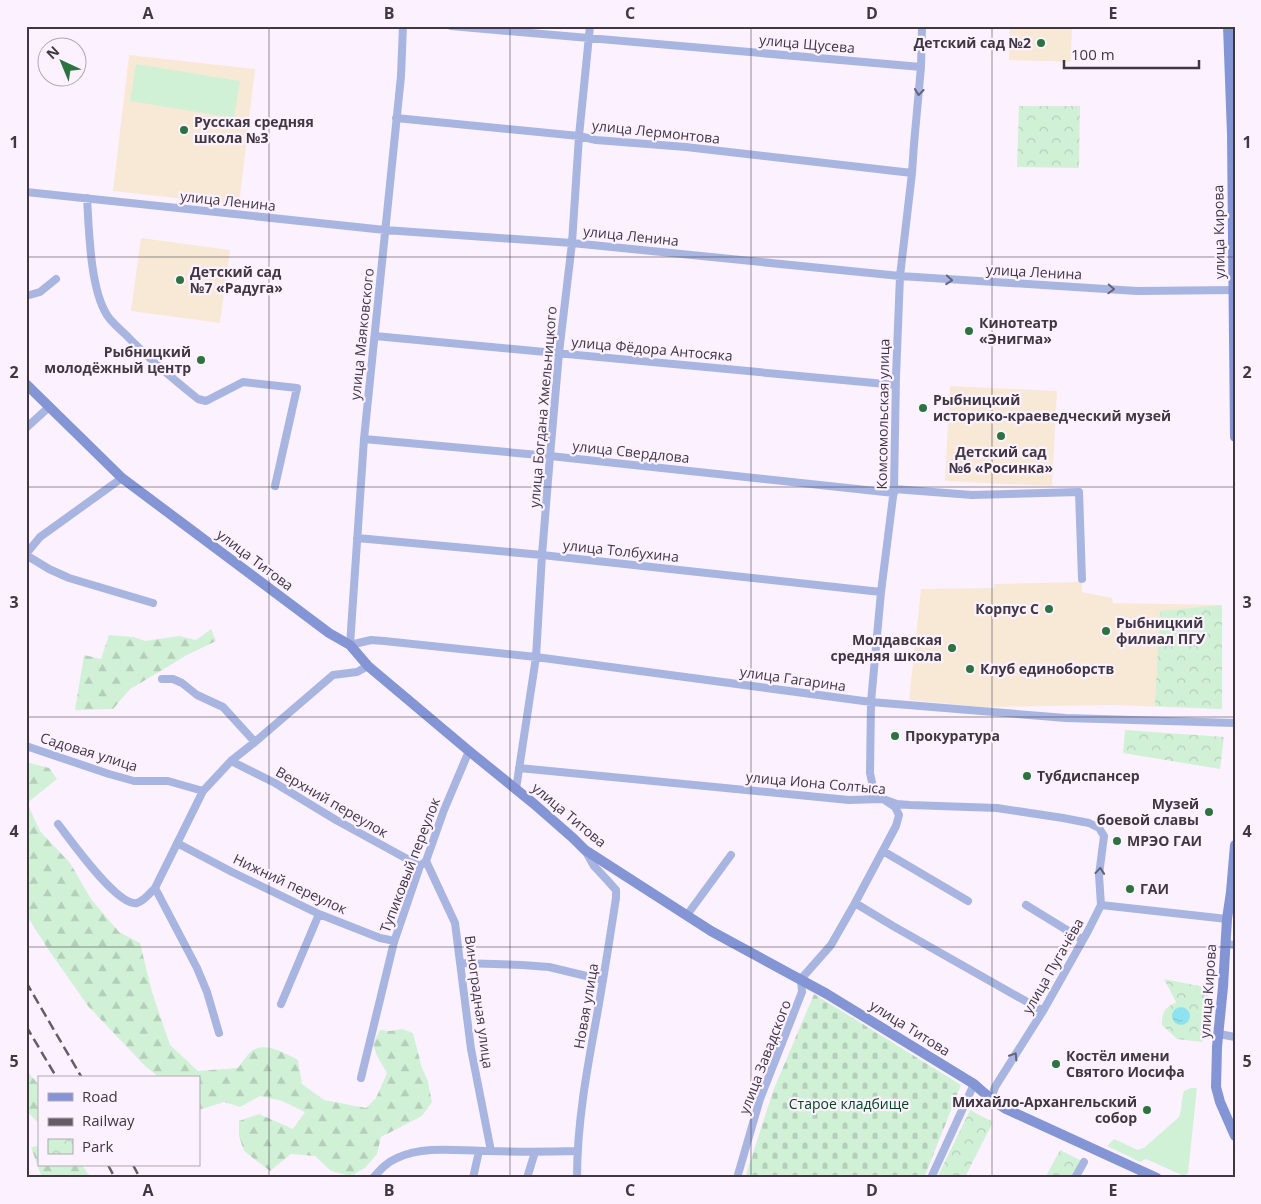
<svg xmlns="http://www.w3.org/2000/svg" width="1261" height="1204" viewBox="0 0 1261 1204" font-family="'Open Sans',sans-serif">
<style>
.education{fill:#f8e9d6}
.grass{fill:#d1f1d6}
.forest{fill:url(#forest-firs)}
.cemetery{fill:url(#cemetery-stones)}
.park{fill:url(#park-crowns)}
.water{fill:url(#water-ripples)}
.lines{fill:none;stroke-linecap:round;stroke-linejoin:round}
.street{stroke:#a8b5e1;stroke-width:8}
.secondary{stroke:#8395d5;stroke-width:10}
.rail{stroke:#655c66;stroke-width:2.5;stroke-dasharray:10 5;stroke-linecap:butt}
.oneway{stroke:#646479}
.grid{fill:none;stroke:#403841;stroke-width:1;stroke-opacity:0.55}
.poi-dot{fill:#2c7340;stroke:#fcf1ff;stroke-width:2}
.labels{text-anchor:middle;stroke-width:4.5;stroke-linejoin:round;paint-order:stroke}
.poi-label{font-size:14px;font-weight:bold;fill:#403841;stroke:#fcf1ff;text-anchor:start}
.street-label{font-size:14px;fill:#403841;stroke:#fcf1ff}
.park-label{font-size:14px;fill:#05441c;stroke:#fcf1ff}
.neatline{fill:none;stroke:#403841;stroke-width:2}
.grid-label{font-size:16px;text-anchor:middle;font-weight:bold;fill:#403841}
</style>
<defs>
<pattern id="forest-firs" width="22" height="20" patternUnits="userSpaceOnUse" patternTransform="scale(1.25)"><rect width="22" height="20" fill="#d1f1d6"/><path d="M5 1l3.5 6h-7zM16 11l3.5 6h-7z" fill="#b4cfb9"/></pattern>
<pattern id="cemetery-stones" width="16" height="16" patternUnits="userSpaceOnUse" patternTransform="scale(1.25)"><rect width="16" height="16" fill="#d1f1d6"/><path d="M2 7V4a2 2 0 0 1 4 0v3zM10 15v-3a2 2 0 0 1 4 0v3z" fill="#b4cfb9"/></pattern>
<pattern id="park-crowns" width="20" height="18" patternUnits="userSpaceOnUse" patternTransform="scale(1.25)"><rect width="20" height="18" fill="#d1f1d6"/><path d="M2 6a3 3 0 1 1 6 0M12 15a3 3 0 1 1 6 0" fill="none" stroke="#b4cfb9"/></pattern>
<pattern id="water-ripples" width="26" height="14" patternUnits="userSpaceOnUse" patternTransform="scale(1.25)"><rect width="26" height="14" fill="#8fe3f0"/><path d="M2 4q2-2 4 0t4 0M15 11q2-2 4 0t4 0" fill="none" stroke="#7cc4cf"/></pattern>
</defs>
<rect width="100%" height="100%" fill="#fcf1ff"/>
<path class="education" d="M1010 26H1072L1071 62 1009 60Z
M129 55 255 69 239 205 113 191Z
M141 238 230 250 220 323 131 311Z
M950 386 1057 391 1052 486 945 481Z
M1082 582V592L1112 598 1113 603 1222 605V709L1112 705 984 707 909 700 921 589 994 588V584Z"/>
<path class="grass" d="M136 64 240 81 234 118 130 101Z
M1191 1088H1197L1188 1173 1184 1176 1146 1159 1140 1162 1107 1146 1114 1139 1138 1150 1145 1147 1179 1117C1182 1109 1181 1100 1184 1091Z"/>
<path class="forest" d="M211 629 216 641 185 656 164 669 130 689 113 709 75 710 84 655 101 659 109 635 134 637 145 641 179 636 196 640Z
M26 762 49 768 57 779 27 803 40 831 70 863 91 899 119 932 140 943 152 992 170 1045 198 1071 238 1068C241 1064 248 1053 253 1050 266 1042 286 1054 298 1060L302 1084 324 1100 366 1108 376 1098 387 1073 377 1056 373 1044 380 1030 390 1031 402 1029 413 1033 421 1065 428 1082 432 1102 422 1116 381 1137 377 1154 365 1168 351 1176 331 1171 315 1156 291 1154 270 1171 244 1151 239 1136V1121L259 1114 293 1129 305 1112 282 1101 260 1096 240 1107 224 1102 199 1110V1078H160L145 1066 88 1006 46 946 26 914Z
M26 1070 39 1085V1123L26 1111Z
M39 1146V1165H82L89 1175 93 1178H42L31 1147Z"/>
<path class="cemetery" d="M814 994 961 1085 924 1178H745L773 1091Z"/>
<path class="park" d="M1019 106H1080L1079 168 1017 167Z
M1222 605V709L1155 706 1160 611Z
M1125 730 1224 737 1220 769 1123 753Z
M1164 979 1209 988 1202 1042 1177 1039 1162 1025C1162 1011 1164 1009 1176 1002Z
M970 1110 993 1122 965 1177 967 1178H937Z
M1060 1150 1084 1162 1075 1178H1045Z"/>
<path class="water" d="M1172 1016a9 9 0 1 1 18 0a9 9 0 1 1-18 0Z"/>
<g class="lines">
<path class="street" d="M403 26 401 76 364 439 350 645 371 640 384 641 536 657 871 702 1066 718 1235 723
M451 26 921 67
M396 118 579 136 596 140 686 147 912 173
M26 192 385 230 572 243 900 276 1137 291 1235 290
M87 198C89 229 90 289 107 315 112 323 120 329 126 335 148 358 173 379 198 399L206 401 243 382 297 388 275 486
M26 296 40 292 56 279
M375 336 896 385
M26 428 49 407
M364 439 550 456 894 493
M894 489 972 495 1079 492 1082 579
M357 538 542 555 881 592
M26 554 40 537 122 478
M26 555 49 569 69 578 153 603
M162 679H173L182 683 197 695 223 707 255 742
M26 746 109 774 134 781H168L203 791
M231 761 275 783 336 820 420 866
M519 768 849 800 883 799 897 804 910 805 997 808 1063 818 1089 823 1099 828 1104 836 1099 875 1101 905 1088 931 1043 1011 995 1087 991 1099
M516 789 536 657 542 555 550 456 559 353 572 243 579 136 590 26
M58 824C70 839 117 907 137 903 144 901 150 893 155 888L203 791 231 761 255 742 333 675 357 672 368 666
M177 843 232 872 319 914 380 938 390 940 394 942
M883 851 968 901
M426 861 455 923 471 1049 491 1151
M155 888 197 968 207 992 219 1033
M855 903 893 926 1043 1011
M1026 905 1083 940
M1101 905 1227 919
M687 915 731 855
M1226 944 1235 945
M460 963 522 965 549 967 603 980
M281 1004 319 914
M1219 1034 1235 1037
M361 1078 394 942 420 866 426 861 444 810 469 751
M373 1178C380 1170 387 1162 397 1158 425 1145 459 1151 488 1151 518 1152 547 1152 577 1151
M473 1178 479 1151
M527 1178 535 1152
M577 1178C577 1123 587 1069 597 1015 604 976 610 937 616 898V890L608 881 594 866 586 852
M737 1178 760 1099 802 992 801 979 831 945 855 903 896 826 899 815 895 807 883 799 873 787 870 773 871 702 881 592 894 489 896 376 900 276 912 173 914 144 921 67 922 26
M931 1178 974 1084
M1075 1178 1084 1162"/>
<path class="secondary" d="M1228 26 1232 134 1235 437
M26 384 122 478 329 633 350 645 368 666 469 751 533 803 573 838 585 850 711 931 827 994 974 1084 991 1099 1006 1109 1157 1178
M1235 845 1231 892 1227 919 1223 987 1217 1047 1216 1087 1220 1102 1235 1136"/>
<path class="rail" d="M26 982 82 1078
M26 1026 57 1078
M108 1165 115 1178
M133 1165 140 1178"/>
</g>
<defs><path id="oneway-chevron" d="M-2-3.5L2.5 0L-2 3.5" fill="none" stroke-width="1.6" stroke-linecap="round" stroke-linejoin="round" transform="scale(1.25)"/></defs>
<g class="oneway">
<use href="#oneway-chevron" transform="translate(919 92) rotate(96)"/>
<use href="#oneway-chevron" transform="translate(949 280) rotate(4)"/>
<use href="#oneway-chevron" transform="translate(1111 289) rotate(3)"/>
<use href="#oneway-chevron" transform="translate(1100 871) rotate(-85)"/>
<use href="#oneway-chevron" transform="translate(1014 1056) rotate(-58)"/>
</g>
<path class="grid" d="M269 26V1178M510 26V1178M751 26V1178M992 26V1178M26 257H1235M26 487H1235M26 717H1235M26 947H1235"/>
<g class="poi-dot">
<circle cx="1041" cy="43" r="5"/>
<circle cx="184" cy="130" r="5"/>
<circle cx="180" cy="280" r="5"/>
<circle cx="969" cy="331" r="5"/>
<circle cx="201" cy="360" r="5"/>
<circle cx="923" cy="408" r="5"/>
<circle cx="1001" cy="436" r="5"/>
<circle cx="1049" cy="609" r="5"/>
<circle cx="1106" cy="631" r="5"/>
<circle cx="952" cy="648" r="5"/>
<circle cx="970" cy="669" r="5"/>
<circle cx="895" cy="736" r="5"/>
<circle cx="1027" cy="776" r="5"/>
<circle cx="1209" cy="812" r="5"/>
<circle cx="1117" cy="841" r="5"/>
<circle cx="1130" cy="889" r="5"/>
<circle cx="1056" cy="1064" r="5"/>
<circle cx="1147" cy="1110" r="5"/>
</g>
<g class="labels">
<g class="poi-label">
<text x="1031" y="48" text-anchor="end">Детский сад №2</text>
<text x="194" y="127">Русская средняя<tspan x="194" dy="16">школа №3</tspan></text>
<text x="190" y="277">Детский сад<tspan x="190" dy="16">№7 «Радуга»</tspan></text>
<text x="979" y="328">Кинотеатр<tspan x="979" dy="16">«Энигма»</tspan></text>
<text x="191" y="357" text-anchor="end">Рыбницкий<tspan x="191" dy="16">молодёжный центр</tspan></text>
<text x="933" y="405">Рыбницкий<tspan x="933" dy="16">историко-краеведческий музей</tspan></text>
<text x="1001" y="457" text-anchor="middle">Детский сад<tspan x="1001" dy="16">№6 «Росинка»</tspan></text>
<text x="1039" y="614" text-anchor="end">Корпус С</text>
<text x="1116" y="628">Рыбницкий<tspan x="1116" dy="16">филиал ПГУ</tspan></text>
<text x="942" y="645" text-anchor="end">Молдавская<tspan x="942" dy="16">средняя школа</tspan></text>
<text x="980" y="674">Клуб единоборств</text>
<text x="905" y="741">Прокуратура</text>
<text x="1037" y="781">Тубдиспансер</text>
<text x="1199" y="809" text-anchor="end">Музей<tspan x="1199" dy="16">боевой славы</tspan></text>
<text x="1127" y="846">МРЭО ГАИ</text>
<text x="1140" y="894">ГАИ</text>
<text x="1066" y="1061">Костёл имени<tspan x="1066" dy="16">Святого Иосифа</tspan></text>
<text x="1137" y="1107" text-anchor="end">Михайло-Архангельский<tspan x="1137" dy="16">собор</tspan></text>
</g>
<g class="street-label">
<text transform="translate(807 44) rotate(5)" y="5">улица Щусева</text>
<text transform="translate(656 132) rotate(6)" y="5">улица Лермонтова</text>
<text transform="translate(228 201) rotate(6)" y="5">улица Ленина</text>
<text transform="translate(1219 232) rotate(-91)" y="5">улица Кирова</text>
<text transform="translate(631 236) rotate(6)" y="5">улица Ленина</text>
<text transform="translate(1034 272) rotate(3)" y="5">улица Ленина</text>
<text transform="translate(362 334) rotate(-84)" y="5">улица Маяковского</text>
<text transform="translate(652 349) rotate(5)" y="5">улица Фёдора Антосяка</text>
<text transform="translate(543 407) rotate(-85)" y="5">улица Богдана Хмельницкого</text>
<text transform="translate(883 414) rotate(-89)" y="5">Комсомольская улица</text>
<text transform="translate(631 452) rotate(6)" y="5">улица Свердлова</text>
<text transform="translate(621 551) rotate(6)" y="5">улица Толбухина</text>
<text transform="translate(255 560) rotate(37)" y="5">улица Титова</text>
<text transform="translate(793 679) rotate(8)" y="5">улица Гагарина</text>
<text transform="translate(89 752) rotate(17)" y="5">Садовая улица</text>
<text transform="translate(816 783) rotate(5)" y="5">улица Иона Солтыса</text>
<text transform="translate(332 802) rotate(30)" y="5">Верхний переулок</text>
<text transform="translate(569 815) rotate(40)" y="5">улица Титова</text>
<text transform="translate(410 865) rotate(-69)" y="5">Тупиковый переулок</text>
<text transform="translate(290 884) rotate(25)" y="5">Нижний переулок</text>
<text transform="translate(1053 966) rotate(-60)" y="5">улица Пугачёва</text>
<text transform="translate(1208 991) rotate(-86)" y="5">улица Кирова</text>
<text transform="translate(479 1002) rotate(82)" y="5">Виноградная улица</text>
<text transform="translate(586 1006) rotate(-80)" y="5">Новая улица</text>
<text transform="translate(910 1028) rotate(32)" y="5">улица Титова</text>
<text transform="translate(765 1057) rotate(-69)" y="5">улица Завадского</text>
</g>
<g class="park-label">
<text x="849" y="1109">Старое кладбище</text>
</g>
</g>
<rect width="1261" height="1204" fill="none" stroke="#fcf1ff" stroke-width="55"/>
<rect x="38" y="1076" width="162" height="90" fill="#fcf1ff" stroke="#b1a7b3"/>
<rect x="48" y="1093" width="25" height="8" fill="#8395d5" stroke="#b1a7b3"/>
<text x="82" y="1102" font-size="15" fill="#403841">Road</text>
<rect x="48" y="1118" width="25" height="8" fill="#655c66" stroke="#b1a7b3"/>
<text x="82" y="1126" font-size="15" fill="#403841">Railway</text>
<rect x="48" y="1139" width="25" height="15" fill="url(#park-crowns)" stroke="#b1a7b3"/>
<text x="82" y="1152" font-size="15" fill="#403841">Park</text>
<g transform="translate(62 62) rotate(316)"><circle r="24" fill="#fcf1ff" stroke="#b1a7b3"/>
<path d="M0-4L9 19L0 12L-9 19Z" fill="#2c7340"/>
<text y="-8" font-size="14" font-weight="bold" text-anchor="middle" fill="#403841">N</text>
</g>
<path d="M1064 60v8h135v-8" fill="none" stroke="#403841" stroke-width="2.5"/>
<text x="1071" y="60" font-size="15" fill="#403841" stroke="#fcf1ff" stroke-width="4" paint-order="stroke">100 m</text>
<rect x="28" y="28" width="1206" height="1148" class="neatline"/>
<g class="grid-label">
<text x="148" y="19">A</text>
<text x="389" y="19">B</text>
<text x="630" y="19">C</text>
<text x="872" y="19">D</text>
<text x="1113" y="19">E</text>
<text x="14" y="148">1</text>
<text x="1247" y="148">1</text>
<text x="14" y="378">2</text>
<text x="1247" y="378">2</text>
<text x="14" y="608">3</text>
<text x="1247" y="608">3</text>
<text x="14" y="837">4</text>
<text x="1247" y="837">4</text>
<text x="14" y="1067">5</text>
<text x="1247" y="1067">5</text>
<text x="148" y="1196">A</text>
<text x="389" y="1196">B</text>
<text x="630" y="1196">C</text>
<text x="872" y="1196">D</text>
<text x="1113" y="1196">E</text>
</g>
</svg>
